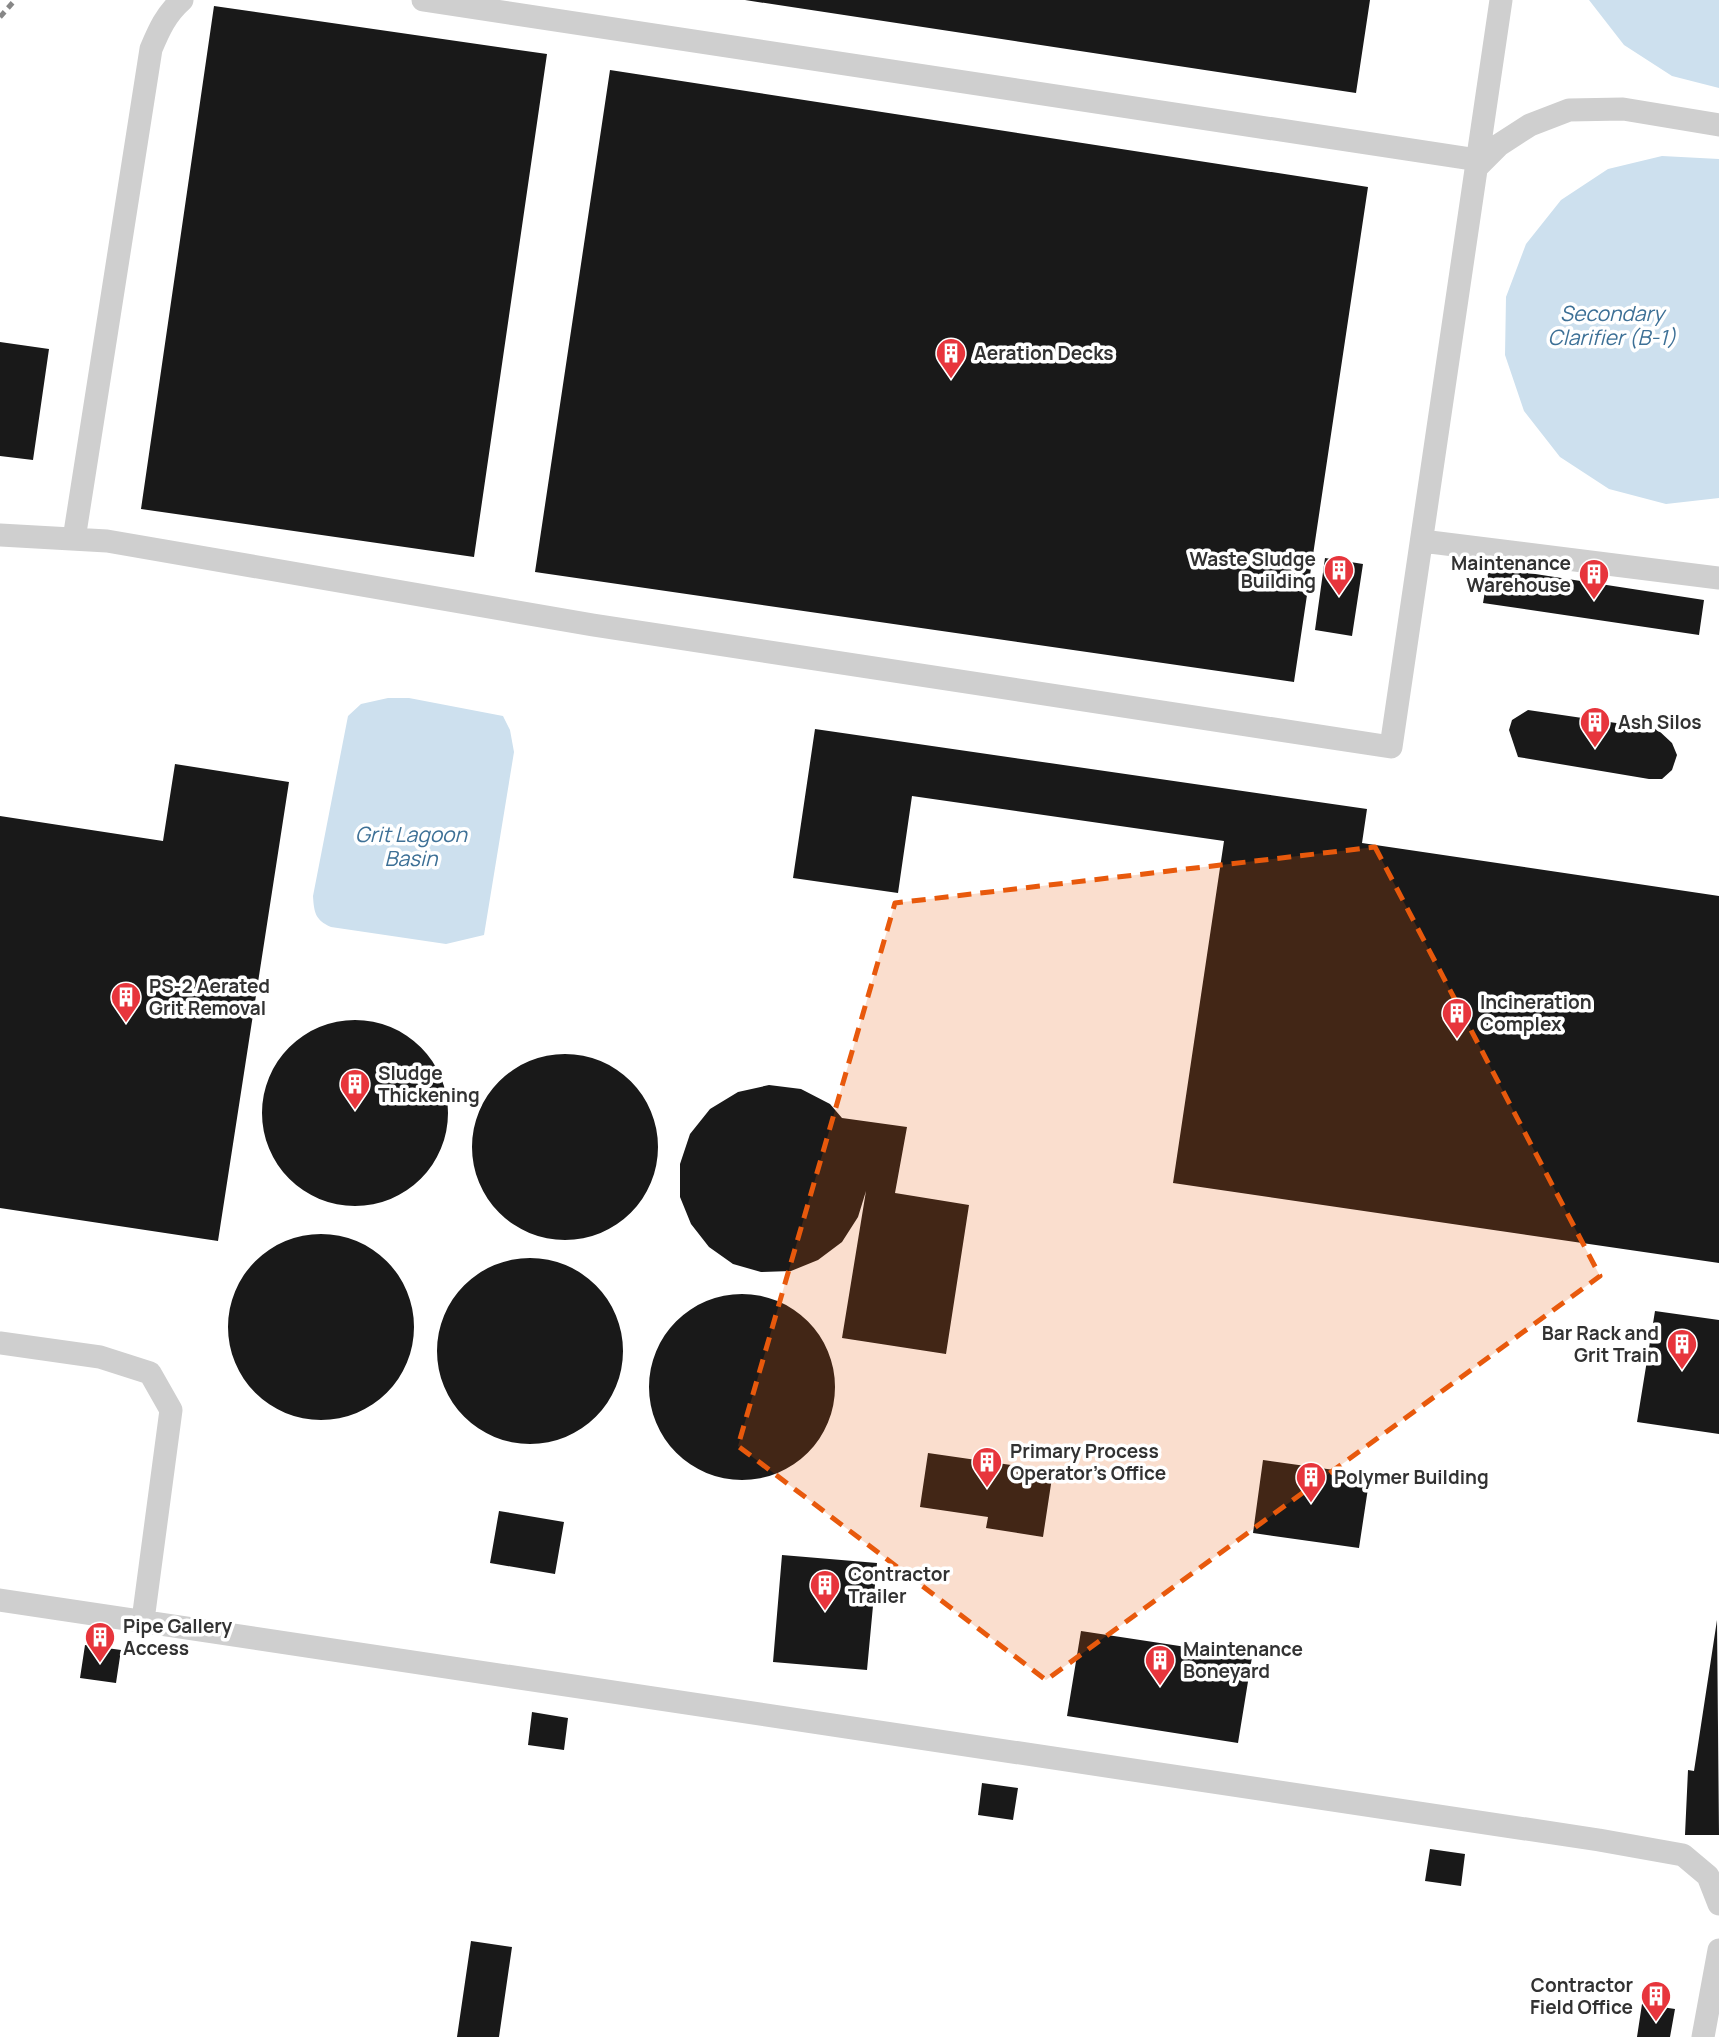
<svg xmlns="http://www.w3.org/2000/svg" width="1719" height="2037" viewBox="0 0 1719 2037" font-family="Manrope,sans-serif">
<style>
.water{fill:#cde0ee}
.building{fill:#191919}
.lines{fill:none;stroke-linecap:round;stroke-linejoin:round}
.lane{stroke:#cfcfcf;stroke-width:23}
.rail{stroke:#878787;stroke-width:5;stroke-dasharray:7 5;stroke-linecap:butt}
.marked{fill:#e8590c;fill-opacity:0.2;stroke:#e8590c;stroke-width:5;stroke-dasharray:14 9;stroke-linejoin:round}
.labels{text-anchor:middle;stroke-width:7;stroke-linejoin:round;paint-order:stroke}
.poi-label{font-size:19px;font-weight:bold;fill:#323232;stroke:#fff;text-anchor:start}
.water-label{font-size:21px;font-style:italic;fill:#3d7096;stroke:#fff}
</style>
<rect width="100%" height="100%" fill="#fff"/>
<path class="water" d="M1589 0H1719V88L1672 76 1624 45Z
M1662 156 1719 159V498L1666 504 1609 489 1560 457 1524 411 1505 355 1506 297 1526 244 1561 200 1608 169Z
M388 698H409L503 716 510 730 514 752 484 935 446 944 331 927C315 920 314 912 313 896L348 716 361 704Z"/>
<path class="building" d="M745 0H1370L1356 93Z
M214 6 547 54 474 557 141 509Z
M610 70 1368 187 1294 682 535 572Z
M0 342 49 349 33 460 0 456Z
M1325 558 1363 564 1352 636 1315 630Z
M1489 567 1704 600 1699 635 1483 603Z
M1528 710 1657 729 1672 743 1677 755 1672 770 1662 779H1649L1518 757 1509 730 1512 720Z
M815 729 1367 809 1362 843 1719 896V1263L1173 1183 1224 841 912 796 898 893 793 878Z
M175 764 289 782 218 1241 0 1208V816L163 841Z
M262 1113a93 93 0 1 1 186 0a93 93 0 1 1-186 0Z
M472 1147a93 93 0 1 1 186 0a93 93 0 1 1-186 0Z
M769 1085 801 1089 830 1104 842 1118 907 1127 895 1193 969 1205 946 1354 842 1338 866 1191 858 1217 842 1242 818 1260 791 1271 761 1272 733 1264 709 1247 691 1224 680 1197V1164L690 1134 710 1109 738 1092Z
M228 1327a93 93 0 1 1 186 0a93 93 0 1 1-186 0Z
M437 1351a93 93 0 1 1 186 0a93 93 0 1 1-186 0Z
M649 1387a93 93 0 1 1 186 0a93 93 0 1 1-186 0Z
M1655 1311 1719 1320V1434L1637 1422Z
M928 1453 1053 1471 1043 1537 986 1528 988 1517 920 1507Z
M1263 1460 1370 1475 1359 1548 1253 1533Z
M499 1511 564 1522 555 1574 490 1563Z
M782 1555 877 1563 867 1670 773 1662Z
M1717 1620 1719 1835H1685L1688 1770 1694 1771Z
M1081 1631 1252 1657 1238 1743 1067 1716Z
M85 1645 121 1650 116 1683 80 1678Z
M532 1712 568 1718 564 1750 528 1745Z
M982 1783 1018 1788 1013 1820 978 1815Z
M1430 1849 1465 1854 1461 1886 1425 1881Z
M471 1941 512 1947 499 2037H457Z
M1642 2004 1675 2009 1670 2037H1637Z"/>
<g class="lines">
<path class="lane" d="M423 0 1478 160
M1476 168 1499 145 1530 125 1569 110 1623 109 1719 125
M0 535 107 541 593 625 1391 747 1501 0
M74 539 151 49C159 30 166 14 182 0
M1422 541 1719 578
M0 1343 100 1357 150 1373 171 1410 143 1620
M0 1600 1599 1840 1683 1855 1708 1876 1719 1904
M1703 2037 1719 1950"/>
<path class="rail" d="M0 17 15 0"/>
</g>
<path class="marked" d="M1375 847 1600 1276 1046 1680 738 1446 895 903Z"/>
<defs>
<g id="building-pin" transform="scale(1.575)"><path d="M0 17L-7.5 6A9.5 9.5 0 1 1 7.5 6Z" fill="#e7353c" stroke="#fff"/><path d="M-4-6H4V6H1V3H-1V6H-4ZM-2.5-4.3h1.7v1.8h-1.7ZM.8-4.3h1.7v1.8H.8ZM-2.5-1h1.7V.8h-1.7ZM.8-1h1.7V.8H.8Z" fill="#fff"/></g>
</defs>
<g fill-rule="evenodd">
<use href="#building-pin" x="951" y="353"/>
<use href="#building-pin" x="1339" y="570"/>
<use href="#building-pin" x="1594" y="574"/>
<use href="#building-pin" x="1595" y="722"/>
<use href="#building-pin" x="126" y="997"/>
<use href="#building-pin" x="1457" y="1013"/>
<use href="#building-pin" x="355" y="1084"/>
<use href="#building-pin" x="1682" y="1344"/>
<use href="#building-pin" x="987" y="1462"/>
<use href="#building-pin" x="1311" y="1477"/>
<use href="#building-pin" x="825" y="1585"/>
<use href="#building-pin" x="100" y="1637"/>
<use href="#building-pin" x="1160" y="1660"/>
<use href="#building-pin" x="1656" y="1996"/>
</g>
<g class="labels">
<g class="poi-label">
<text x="974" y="360">Aeration Decks</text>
<text x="1316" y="566" text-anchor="end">Waste Sludge<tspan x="1316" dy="22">Building</tspan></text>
<text x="1571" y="570" text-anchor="end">Maintenance<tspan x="1571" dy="22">Warehouse</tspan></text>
<text x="1618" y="729">Ash Silos</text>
<text x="149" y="993">PS-2 Aerated<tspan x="149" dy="22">Grit Removal</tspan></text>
<text x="1480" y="1009">Incineration<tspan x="1480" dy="22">Complex</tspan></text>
<text x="378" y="1080">Sludge<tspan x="378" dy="22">Thickening</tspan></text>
<text x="1659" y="1340" text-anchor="end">Bar Rack and<tspan x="1659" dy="22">Grit Train</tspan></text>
<text x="1010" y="1458">Primary Process<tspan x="1010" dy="22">Operator's Office</tspan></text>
<text x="1334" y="1484">Polymer Building</text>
<text x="848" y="1581">Contractor<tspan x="848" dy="22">Trailer</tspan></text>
<text x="123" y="1633">Pipe Gallery<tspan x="123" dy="22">Access</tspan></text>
<text x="1183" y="1656">Maintenance<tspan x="1183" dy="22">Boneyard</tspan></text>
<text x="1633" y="1992" text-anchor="end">Contractor<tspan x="1633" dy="22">Field Office</tspan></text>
</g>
<g class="water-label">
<text x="1612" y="321">Secondary<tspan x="1612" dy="24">Clarifier (B-1)</tspan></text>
<text x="411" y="842">Grit Lagoon<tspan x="411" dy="24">Basin</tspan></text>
</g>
</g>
</svg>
